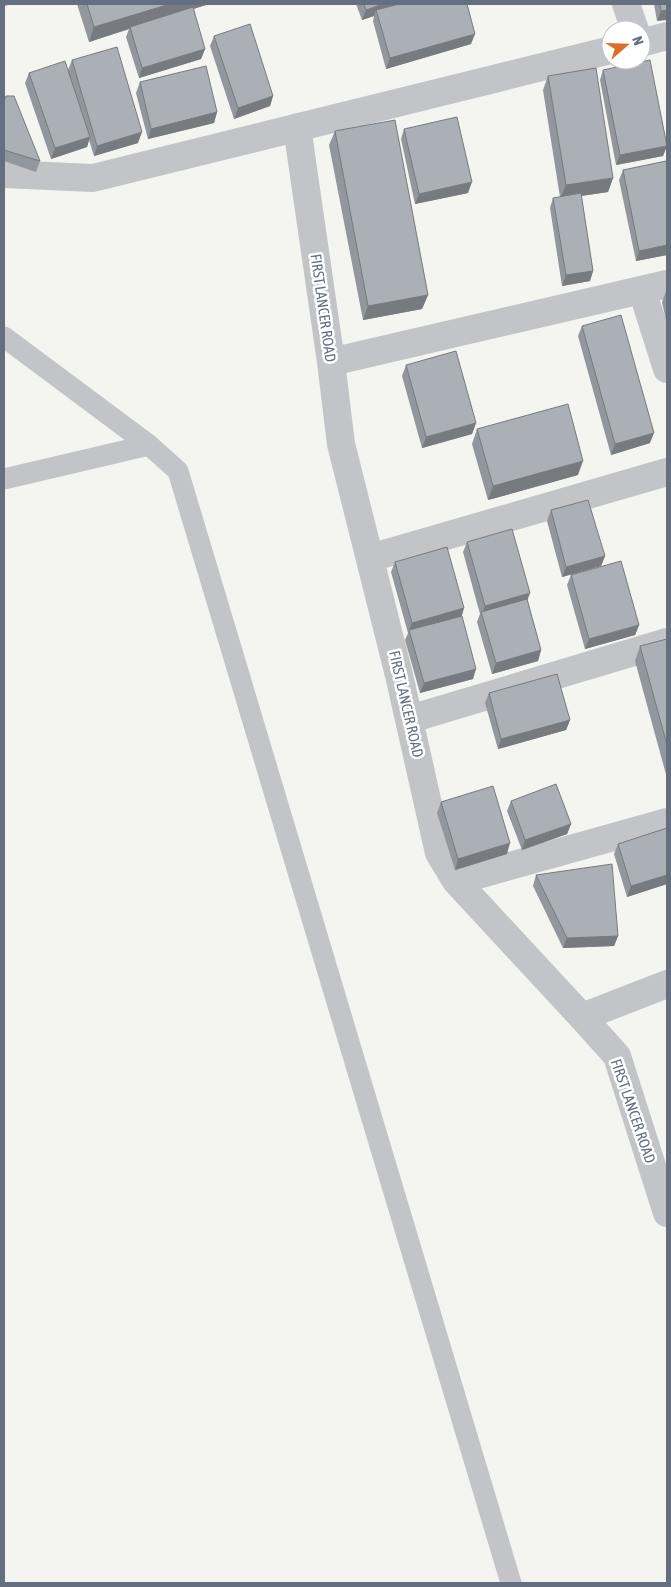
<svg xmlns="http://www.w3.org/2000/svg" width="671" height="1587" viewBox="0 0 671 1587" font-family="'Asap Condensed',sans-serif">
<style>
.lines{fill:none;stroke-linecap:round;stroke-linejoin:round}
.service{stroke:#c2c4c8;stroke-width:21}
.minor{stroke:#c2c4c8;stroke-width:28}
.tertiary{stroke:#c2c4c8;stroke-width:28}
.wall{fill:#92979d}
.shaded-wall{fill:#777b7f}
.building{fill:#aab0b6;stroke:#777b7f}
.labels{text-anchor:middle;stroke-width:5;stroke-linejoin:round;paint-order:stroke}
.street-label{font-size:15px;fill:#646f80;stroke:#fff}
</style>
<rect width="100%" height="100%" fill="#f4f4f0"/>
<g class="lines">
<path class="service" d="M4 337 149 445 178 471 511 1583
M4 479 149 445"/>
<path class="minor" d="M626 4 635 30
M641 43 667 36
M297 127 331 362 341 444 399 675 439 853 456 881 582 1017
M4 174 93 178 611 50
M642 290 667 369
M331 362 667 284
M370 558 667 472
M410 719 667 642
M456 881 667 822"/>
<path class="tertiary" d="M667 984 582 1017 617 1056 667 1213"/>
</g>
<path class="wall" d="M77 4H206V5L193 9 205 49 201 59 139 78 126 37 129 29 89 42Z
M356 4H467L471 44 386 69 373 21 374 16 362 20Z
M654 4H667L657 21Z
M214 36 273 96 270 106 234 119 210 46Z
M72 60 138 143 94 156 89 140 87 147 51 159 25 83 29 73 68 70Z
M603 70 667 146 663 156 616 165 600 80Z
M548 76 613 178 608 192 581 196 593 271 590 281 562 286 550 208 553 198 560 197 543 90Z
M140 82 217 112 214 123 148 139 136 93Z
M4 101 40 161 36 172 4 161Z
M404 129 468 193 415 204 401 139Z
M335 131 428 295 422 309 363 320 329 145Z
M667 166V255L636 261 619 180 623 170Z
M666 291H667V325L662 302Z
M582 326 650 443 611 455 578 336Z
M406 365 476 423 472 434 422 448 402 376Z
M477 429 578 475 488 500 472 444Z
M551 510 605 556 601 566 562 577 547 521Z
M467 542 527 600 541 650 538 661 492 674 477 622 480 614 463 552Z
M395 562 464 608 462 616 473 679 420 693 405 640 408 633 391 572Z
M571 575 639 625 635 635 585 649 567 585Z
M667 639V778L635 661 640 646Z
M489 693 570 720 566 730 498 749 485 703Z
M511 801 571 824 567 834 522 850 507 811Z
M441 802 507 854 455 870 437 813Z
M667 828V884L627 897 614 854 618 844Z
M536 875 618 936 614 946 563 948 533 886Z"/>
<path class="shaded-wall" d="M4 4H12L4 6Z
M170 4H206V5L130 29V27L129 29 89 42 94 27Z
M383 4H409L376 10 374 16 362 20 366 10Z
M667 10V20L657 21 661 11Z
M475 34 471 44 386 69 390 58Z
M205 49 201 59 139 78 142 68Z
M273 96 270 106 234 119 238 108Z
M217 112 214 123 148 139 151 129Z
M142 132 138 143 94 156 97 146Z
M90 137 87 147 51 159 55 148Z
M667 146 663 156 616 165 620 155Z
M613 178 608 192 560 199 566 185Z
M472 182 468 193 415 204 419 194Z
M667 245V255L636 261 639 251Z
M593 271 590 281 562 286 566 275Z
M428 295 422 309 363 320 368 306Z
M476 423 472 434 422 448 426 437Z
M654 433 650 443 611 455 615 444Z
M583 461 578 475 488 500 493 486Z
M605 556 601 566 562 577 566 567Z
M530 593 526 604 482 614 485 606Z
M464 608 460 619 409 630 412 623Z
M639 625 635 635 585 649 589 639Z
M541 650 538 661 492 674 496 663Z
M476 669 473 679 420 693 424 683Z
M570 720 566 730 498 749 501 739Z
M571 824 567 834 522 850 525 840Z
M510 843 507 854 455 870 458 859Z
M667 875V884L627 897 631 886Z
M618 936 614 946 563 948 567 938Z"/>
<path class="building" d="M87 4H170L94 27Z
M364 4H383L366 10Z
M399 4H467L475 34 390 58 376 10Z
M660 4H667V10L661 11Z
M193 7 205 49 142 68 130 27Z
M250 24 273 96 238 108 214 36Z
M117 47 142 132 97 146 72 60Z
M650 60 667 146 620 155 603 70Z
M65 61 90 137 55 148 29 73Z
M206 66 217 112 151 129 140 82Z
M596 68 613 178 566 185 548 76Z
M6 96H14L40 161 4 150V101Z
M457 117 472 182 419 194 404 129Z
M395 120 428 295 368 306 335 131Z
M666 161 667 166V245L639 251 623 170Z
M581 193 593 271 566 275 553 198Z
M621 315 654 433 615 444 582 326Z
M456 351 476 423 426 437 406 365Z
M568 404 583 461 493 486 477 429Z
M588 500 605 556 566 567 551 510Z
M512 529 530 593 485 606 467 542Z
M447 547 464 608 412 623 395 562Z
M621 561 639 625 589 639 571 575Z
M527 599 541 650 496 663 481 612Z
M462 616 476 669 424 683 409 630Z
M667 639V745L640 646Z
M557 674 570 720 501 739 489 693Z
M556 784 571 824 525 840 511 801Z
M493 786 510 843 458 859 441 802Z
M667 828V875L631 886 618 844Z
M612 864 618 936 567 938 536 875Z"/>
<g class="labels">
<g class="street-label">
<text transform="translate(323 308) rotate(82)" y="5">FIRST LANCER ROAD</text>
<text transform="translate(406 704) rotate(77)" y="5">FIRST LANCER ROAD</text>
<text transform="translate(633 1111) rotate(71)" y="5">FIRST LANCER ROAD</text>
</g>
</g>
<rect width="671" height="1587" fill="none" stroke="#646f80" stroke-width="10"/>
<g transform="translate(626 45) rotate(70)"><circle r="24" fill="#ffffff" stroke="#c1c5cc"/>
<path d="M0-4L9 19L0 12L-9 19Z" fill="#dc6f28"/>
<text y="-8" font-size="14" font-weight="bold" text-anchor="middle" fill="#646f80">N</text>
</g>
</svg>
